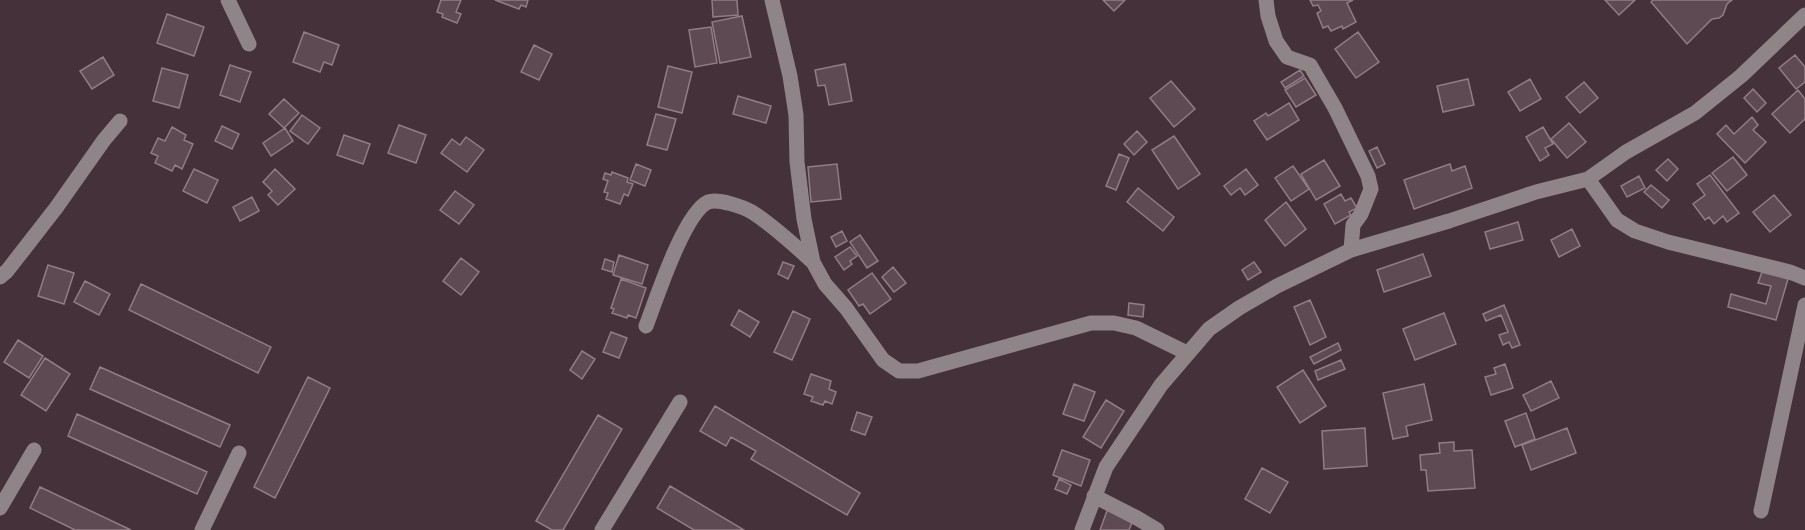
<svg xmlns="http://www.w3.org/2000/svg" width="1805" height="530" viewBox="0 0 1805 530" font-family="Poppins,sans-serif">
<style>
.building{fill:#5e4a52;stroke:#927c85;stroke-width:1.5}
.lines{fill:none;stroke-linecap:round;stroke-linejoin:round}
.minor{stroke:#8f8589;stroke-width:15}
</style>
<rect width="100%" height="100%" fill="#443139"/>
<path class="building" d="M441 0H461L456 12 461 14 457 23 442 17 443 14 437 12Z
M495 0H528L526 7 521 5 519 9Z
M712 0H737L738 15 713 17Z
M1103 0H1125L1114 11Z
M1310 0H1353L1347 3 1356 22 1343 29 1342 26 1331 31 1328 26 1323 28 1317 13 1321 11 1318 5 1313 6Z
M1605 0H1635L1619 15Z
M1653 0H1732L1727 4 1723 15 1719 18 1712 19 1687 44 1651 2Z
M167 14 204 27 194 56 157 43Z
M742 16 751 57 720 63 712 22Z
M711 27 717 63 695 67 689 30Z
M304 32 339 45 332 65 324 62 320 72 293 62Z
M1358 32 1379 62 1356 78 1335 49Z
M534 45 552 54 539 80 521 72Z
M1795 55 1805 67V82L1796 89 1779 68Z
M103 57 114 75 92 89 80 71Z
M845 64 852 101 829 105 825 85 818 86 815 70Z
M230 65 251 72 240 102 220 95Z
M668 66 692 72 682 113 658 107Z
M162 68 188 75 179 108 153 101Z
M1300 70 1304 76 1285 88 1281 82Z
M1305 78 1316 95 1296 107 1285 90Z
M1468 79 1474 105 1443 112 1437 86Z
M1530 79 1541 99 1520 111 1508 92Z
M1171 81 1195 109 1174 127 1150 98Z
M1584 82 1598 98 1580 113 1566 97Z
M1753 89 1766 103 1757 112 1744 98Z
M1798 90 1805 99V119L1790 133 1772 114Z
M738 96 771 106 766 123 733 114Z
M284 99 299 113 284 128 269 114Z
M1289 103 1299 120 1267 140 1254 121 1266 113 1268 116Z
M656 114 676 119 667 150 647 145Z
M302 115 320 128 308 144 290 131Z
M1752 117 1758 125 1753 130 1766 142 1745 163 1717 134 1726 125 1734 134Z
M1569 123 1586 142 1567 158 1551 139Z
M399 125 426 135 416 163 388 153Z
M222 126 239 134 232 149 215 141Z
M172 127 186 135 184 140 193 144 182 169 175 165 172 171 155 163 158 156 151 153 158 138 165 141Z
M1543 127 1553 144 1545 148 1549 155 1540 161 1526 137Z
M285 128 293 141 271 156 263 143Z
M1137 131 1147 142 1134 155 1124 144Z
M344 135 370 144 363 164 337 155Z
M1174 136 1200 174 1178 189 1152 150Z
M466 137 484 150 467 172 441 153 452 139 460 145Z
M1377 147 1385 164 1377 168 1369 151Z
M1119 154 1129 158 1116 190 1106 186Z
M1733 157 1747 175 1727 191 1712 173Z
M1668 159 1678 169 1667 181 1656 170Z
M1324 160 1340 186 1316 200 1301 174Z
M636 164 651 170 645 186 630 180Z
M837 164 841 199 811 202 808 167Z
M1450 164 1452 171 1465 166 1472 188 1414 209 1404 180Z
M1293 166 1309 189 1291 201 1275 178Z
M194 169 218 180 207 203 183 191Z
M275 169 295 189 278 205 268 195 272 191 263 182Z
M1246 169 1258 185 1245 195 1240 188 1231 195 1224 186Z
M612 172 628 178 627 182 633 184 628 196 624 194 620 204 606 199 608 193 604 192 608 181 603 179 605 173 611 175Z
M1710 175 1739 213 1727 222 1723 216 1714 224 1709 217 1705 220 1693 204 1705 195 1697 184Z
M1639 176 1645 188 1627 197 1621 186Z
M1651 185 1669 200 1662 208 1644 192Z
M1138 188 1174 217 1163 231 1127 202Z
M455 191 474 205 459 224 440 210Z
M1341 194 1345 201 1351 198 1357 208 1349 212 1351 215 1335 224 1324 204Z
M1774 195 1791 215 1770 232 1753 212Z
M252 197 259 211 240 221 233 207Z
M1286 202 1306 229 1285 246 1265 220Z
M1518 222 1523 240 1490 249 1485 232Z
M1572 229 1580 246 1559 257 1551 240Z
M842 231 847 241 836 247 831 237Z
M860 235 878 261 867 268 850 242Z
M850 247 857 256 850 261 852 264 844 270 835 257Z
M1423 254 1431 276 1384 292 1377 270Z
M619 255 648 265 642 284 613 275Z
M461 258 479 272 461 295 443 281Z
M605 259 614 262 612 272 602 269Z
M783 262 794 266 788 279 778 274Z
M1254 262 1261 272 1248 280 1242 270Z
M48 265 74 273 64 304 38 296Z
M893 267 906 283 894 292 882 277Z
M1762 272 1788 279 1776 320 1728 307 1731 294 1766 304 1771 286 1758 283Z
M872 273 891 299 870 314 863 304 859 306 848 290Z
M621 279 646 288 636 318 628 315 627 318 612 313 614 309 611 308Z
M85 281 110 294 99 315 74 302Z
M141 284 271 347 258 373 129 310Z
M1310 300 1326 337 1310 345 1294 307Z
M1129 303 1144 305 1143 317 1128 315Z
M1504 305 1520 345 1512 348 1509 342 1503 345 1499 335 1508 332 1501 315 1486 321 1483 314Z
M739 310 759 322 750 337 731 325Z
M793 311 810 319 792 360 774 352Z
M1444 313 1456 344 1415 360 1403 329Z
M611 332 627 338 619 358 603 352Z
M18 340 43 356 29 378 4 362Z
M1338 343 1341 350 1314 364 1310 357Z
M582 351 595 359 582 379 570 370Z
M45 358 70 374 46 411 21 395Z
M1341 360 1345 369 1318 380 1315 371Z
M1505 364 1513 388 1491 395 1485 377 1496 374 1494 368Z
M100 367 230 425 220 447 90 389Z
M1303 370 1326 406 1300 423 1277 387Z
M811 374 831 381 829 389 836 392 832 404 825 401 823 405 811 401 813 397 804 394Z
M308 377 330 388 275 498 254 487Z
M1551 381 1559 398 1531 411 1523 395Z
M1074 384 1095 392 1084 421 1063 414Z
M1424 384 1432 420 1406 426 1408 436 1393 439 1383 393Z
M1106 400 1124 411 1101 448 1083 437Z
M715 406 860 493 847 515 751 459 756 451 731 437 726 446 700 431Z
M857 412 872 417 865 435 851 430Z
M1526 413 1535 439 1515 447 1505 421Z
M77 414 207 472 197 494 68 436Z
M598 415 622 429 563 530H552L536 521Z
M1365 428 1367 466 1324 469 1322 431Z
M1567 428 1576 453 1531 470 1522 445Z
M1454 442V451L1472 450 1475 488 1428 491 1426 470H1421L1420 455 1440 453 1439 443Z
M1062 450 1090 460 1081 486 1053 475Z
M1262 468 1288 482 1270 513 1245 499Z
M1059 479 1071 485 1067 494 1055 489Z
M670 486 744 530H694L657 508Z
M40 487 131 530H75L30 508Z
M1108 508 1134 518 1129 530H1100Z"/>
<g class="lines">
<path class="minor" d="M228 0 249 44
M772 0 790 76 796 115 797 162 804 219 813 262 825 284 846 308 883 360 899 371H918L1091 323H1114L1136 328 1187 353
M1266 0 1268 16 1276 41 1287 57 1310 65 1335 108 1368 176 1371 189 1361 214 1353 225 1351 250
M1588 179 1617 220 1635 231 1668 242 1790 272 1805 278
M0 277 7 271 56 208 104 140 120 121
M646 326C656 300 684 213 708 202 718 198 743 207 752 212 774 226 794 245 813 262
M1094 496 1137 518 1157 530
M0 508 34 450
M1761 511 1805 305
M202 530 239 453
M602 530 680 402
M1082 530 1106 467 1161 385 1209 329 1239 308 1277 286 1351 250 1449 221 1536 192 1588 179 1626 152 1695 113 1741 76 1805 15"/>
</g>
</svg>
